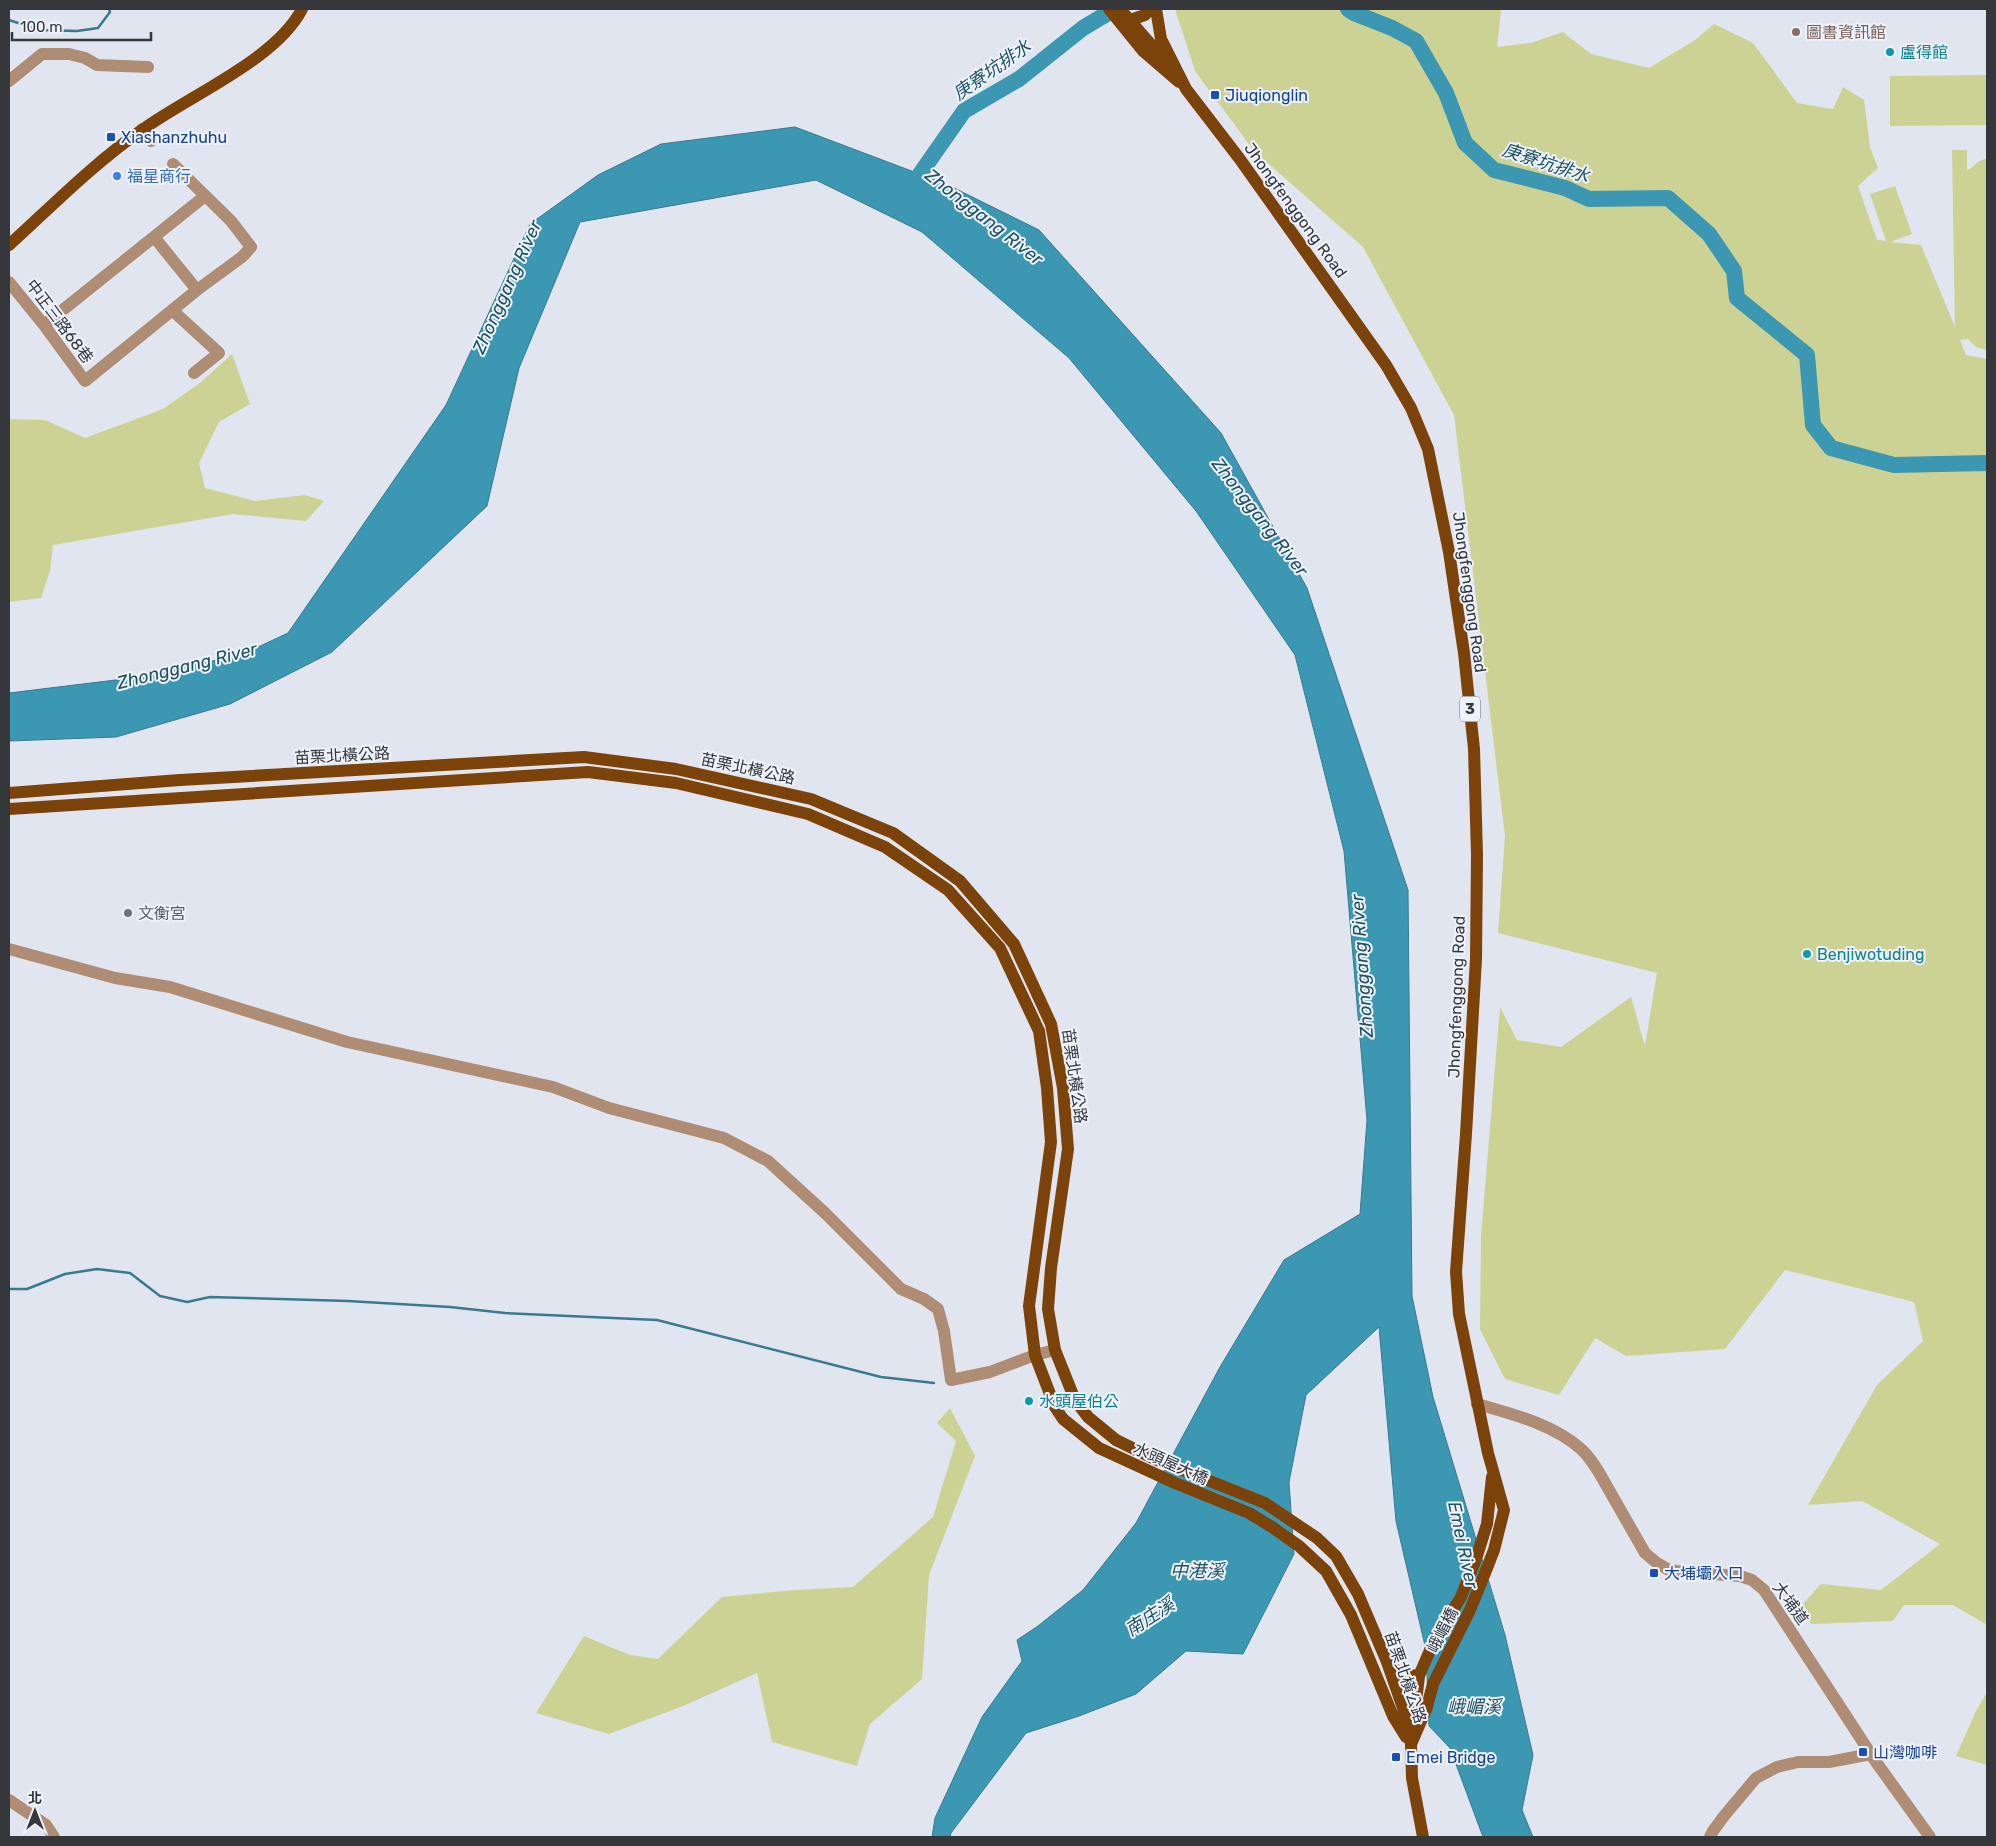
<svg xmlns="http://www.w3.org/2000/svg" width="1996" height="1846" viewBox="0 0 1996 1846" font-family="Rubik,'Noto Sans TC',sans-serif">
<style>
.green{fill:#cbd294}
.water{fill:#3b97b2;stroke:#397a8e}
.lines{fill:none;stroke-linecap:round;stroke-linejoin:round}
.stream{stroke:#397a8e;stroke-width:2.5}
.river{stroke:#3b97b2;stroke-width:16}
.minor{stroke:#ae8d74;stroke-width:12}
.major{stroke:#7b4309;stroke-width:12}
.education-dot{fill:#8d6e63;stroke:#eef2fc;stroke-width:2}
.culture-dot{fill:#0f9aa8;stroke:#eef2fc;stroke-width:2}
.transit-dot{fill:#1a4fb4;stroke:#eef2fc;stroke-width:2}
.shop-dot{fill:#3f7fe0;stroke:#eef2fc;stroke-width:2}
.worship-dot{fill:#6b7280;stroke:#eef2fc;stroke-width:2}
.labels{text-anchor:middle;stroke-width:4;stroke-linejoin:round;paint-order:stroke}
.shield{fill:#eef2fc;stroke:#6c6f75;stroke-width:1}
.shield-label{font-size:15px;font-weight:bold;fill:#35373b}
.education-label{font-size:16px;fill:#785e54;stroke:#eef2fc;text-anchor:start}
.culture-label{font-size:16px;fill:#0d838f;stroke:#eef2fc;text-anchor:start}
.transit-label{font-size:16px;fill:#164399;stroke:#eef2fc;text-anchor:start}
.shop-label{font-size:16px;fill:#366cbe;stroke:#eef2fc;text-anchor:start}
.street-label{font-size:16px;fill:#35373b;stroke:#eef2fc}
.worship-label{font-size:16px;fill:#5b616d;stroke:#eef2fc;text-anchor:start}
.water-label{font-size:18px;font-style:italic;fill:#205362;stroke:#eef2fc}
</style>
<rect width="100%" height="100%" fill="#e1e5ef"/>
<path class="green" d="M1175 9H1499L1501 11 1497 47 1531 43 1563 32 1591 54 1649 68 1695 40 1714 24 1753 43 1797 103 1833 109 1843 87 1864 100 1870 147 1878 168 1858 186 1877 240 1886 241 1870 194 1895 186 1912 234 1890 242 1921 245 1955 327 1952 150H1967V171L1978 162 1987 158V350L1976 347 1968 339 1960 340 1966 355 1987 359V1625L1953 1605H1904L1893 1621 1811 1624 1803 1604 1821 1584 1881 1590 1940 1544 1862 1501 1808 1505 1877 1385 1923 1341 1914 1302 1785 1270 1725 1349 1626 1356 1595 1338 1559 1395 1505 1379 1480 1329 1481 1236 1500 1007 1517 1040 1561 1047 1631 997 1645 1046 1657 973 1498 933 1505 836 1454 415 1363 247 1254 151 1195 71Z
M1987 75V125L1890 126V76Z
M232 354 250 404 219 422 199 463 205 488 255 501 305 495 324 501 306 521 233 514 53 545 50 571 41 598 9 602V419L45 420 85 438 163 409 200 383Z
M950 1408 975 1456 929 1575 922 1679 870 1724 857 1766 772 1742 757 1673 683 1706 609 1734 536 1713 584 1636 630 1655 658 1659 722 1597 794 1590 853 1587 933 1517 956 1441 937 1423Z
M1987 1692V1765L1956 1756 1975 1713Z"/>
<path class="water" d="M795 127 946 184 1039 230 1221 433 1307 588 1408 890 1412 1296 1433 1397 1505 1635 1533 1755 1522 1810 1533 1837H1483L1450 1748 1429 1726 1426 1650 1396 1521 1379 1327 1306 1395 1289 1482 1294 1554 1243 1654 1186 1651 1136 1694 1079 1716 1026 1733 951 1833 950 1837H932L935 1818 982 1717 1022 1661 1017 1640 1038 1626 1083 1590 1136 1523 1220 1367 1284 1260 1360 1214 1367 1120 1344 851 1295 655 1196 511 1069 358 922 232 816 180 580 222 519 368 487 506 332 652 230 704 116 737 9 741V693L132 678 241 655 288 633 446 405 530 224 598 175 661 144Z"/>
<g class="lines">
<path class="stream" d="M9 20 39 30 77 31 98 28 110 12 109 9
M9 1289H27L65 1274 97 1269 130 1273 160 1296 187 1302 210 1297 348 1301 450 1307 505 1313 657 1320 881 1377 934 1383"/>
<path class="river" d="M1348 9 1354 13 1392 28 1416 41 1446 93 1465 143 1494 170 1565 188 1589 199 1668 198 1709 234 1734 271 1737 298 1807 355 1813 425 1831 448 1894 465 1987 463
M913 184 964 111 1019 79 1083 28 1115 9"/>
<path class="minor" d="M9 81 42 54H69L85 58 97 65 148 67
M142 129 151 141
M154 237 197 290
M9 282 44 325 85 381 197 290 242 257 251 247 231 221 173 164
M172 310 219 353 194 373
M44 325 205 196
M9 949 115 978 170 987 347 1042 553 1087 609 1108 724 1138 768 1161 825 1213 901 1289 924 1299 938 1309 944 1331 951 1380 990 1372 1035 1355 1055 1350
M1477 1404C1512 1414 1553 1424 1581 1449 1593 1460 1601 1476 1609 1490 1621 1511 1633 1532 1645 1553L1657 1563 1669 1570 1684 1572 1740 1576 1752 1580 1764 1590 1876 1762 1930 1837
M9 1800 46 1825 54 1837
M1710 1837 1713 1831 1724 1816 1756 1778 1777 1767 1798 1762H1829L1871 1754"/>
<path class="major" d="M1109 9 1143 51 1179 82
M1120 9 1166 62
M1156 9 1161 39 1186 89 1239 158 1386 365 1411 408 1428 449 1449 552 1464 653 1474 749 1477 855 1476 959 1466 1134 1456 1272 1459 1314 1488 1453 1504 1510 1494 1550 1485 1573 1470 1610 1433 1684 1427 1707 1411 1744
M1130 20 1145 15 1150 9
M9 245C52 206 94 163 142 130 188 96 276 60 302 9
M9 793 180 780 584 757 676 769 811 799 893 833 960 881 1014 944 1051 1024 1063 1088 1068 1149 1051 1268 1048 1309 1055 1350 1075 1400 1088 1417 1116 1440 1157 1460 1265 1503 1317 1538 1336 1556 1358 1594 1387 1662 1403 1708 1411 1744
M9 809 588 772 676 783 808 814 885 847 948 890 1000 948 1039 1031 1047 1088 1051 1142 1029 1306 1035 1355 1055 1407 1063 1419 1099 1448 1175 1483 1249 1513 1272 1527 1299 1546 1326 1571 1351 1615 1393 1716 1406 1737
M1389 1664 1400 1674 1419 1676
M1423 1837 1412 1778 1411 1744 1419 1676 1433 1643 1461 1597 1476 1559 1487 1524 1492 1477"/>
</g>
<circle class="education-dot" cx="1796" cy="32" r="5"/>
<g class="culture-dot">
<circle cx="1890" cy="52" r="5"/>
<circle cx="1807" cy="954" r="5"/>
<circle cx="1029" cy="1401" r="5"/>
</g>
<g class="transit-dot">
<rect x="1210" y="90" width="10" height="10" rx="2.5"/>
<rect x="106" y="132" width="10" height="10" rx="2.5"/>
<rect x="1649" y="1568" width="10" height="10" rx="2.5"/>
<rect x="1858" y="1747" width="10" height="10" rx="2.5"/>
<rect x="1391" y="1752" width="10" height="10" rx="2.5"/>
</g>
<circle class="shop-dot" cx="117" cy="176" r="5"/>
<circle class="worship-dot" cx="128" cy="913" r="5"/>
<g class="labels">
<rect class="shield" x="1460" y="696.5" width="20" height="25" rx="4"/>
<g class="shield-label">
<text x="1470" y="714">3</text>
</g>
<g class="education-label">
<text x="1806" y="38">圖書資訊館</text>
</g>
<g class="culture-label">
<text x="1900" y="58">盧得館</text>
<text x="1817" y="960">Benjiwotuding</text>
<text x="1039" y="1407">水頭屋伯公</text>
</g>
<g class="transit-label">
<text x="1225" y="101">Jiuqionglin</text>
<text x="121" y="143">Xiashanzhuhu</text>
<text x="1664" y="1579">大埔壩入口</text>
<text x="1873" y="1758">山灣咖啡</text>
<text x="1406" y="1763">Emei Bridge</text>
</g>
<g class="shop-label">
<text x="127" y="182">福星商行</text>
</g>
<g class="street-label">
<text transform="translate(1296 210) rotate(54)" y="6">Jhongfenggong Road</text>
<text transform="translate(60 321) rotate(53)" y="6">中正三路68巷</text>
<text transform="translate(1470 592) rotate(82)" y="6">Jhongfenggong Road</text>
<text transform="translate(342 755) rotate(-3)" y="6">苗栗北橫公路</text>
<text transform="translate(748 768) rotate(12)" y="6">苗栗北橫公路</text>
<text transform="translate(1456 997) rotate(-88)" y="6">Jhongfenggong Road</text>
<text transform="translate(1075 1076) rotate(82)" y="6">苗栗北橫公路</text>
<text transform="translate(1171 1463) rotate(24)" y="6">水頭屋大橋</text>
<text transform="translate(1791 1603) rotate(54)" y="6">大埔道</text>
<text transform="translate(1442 1630) rotate(-63)" y="6">峨嵋橋</text>
<text transform="translate(1406 1677) rotate(71)" y="6">苗栗北橫公路</text>
</g>
<g class="worship-label">
<text x="138" y="919">文衡宮</text>
</g>
<g class="water-label">
<text transform="translate(992 70) rotate(-35)" y="6">庚寮坑排水</text>
<text transform="translate(1546 163) rotate(18)" y="6">庚寮坑排水</text>
<text transform="translate(984 217) rotate(38)" y="6">Zhonggang River</text>
<text transform="translate(507 287) rotate(-66)" y="6">Zhonggang River</text>
<text transform="translate(1260 517) rotate(52)" y="6">Zhonggang River</text>
<text transform="translate(187 666) rotate(-14)" y="6">Zhonggang River</text>
<text transform="translate(1362 966) rotate(-94)" y="6">Zhonggang River</text>
<text transform="translate(1463 1545) rotate(78)" y="6">Emei River</text>
<text x="1197" y="1577">中港溪</text>
<text transform="translate(1150 1617) rotate(-33)" y="6">南庄溪</text>
<text x="1474" y="1713">峨嵋溪</text>
</g>
</g>
<rect width="1996" height="1846" fill="none" stroke="#35373b" stroke-width="20"/>
<g transform="translate(35 1811)" stroke="#eef2fc" stroke-width="4" paint-order="stroke">
<path d="M0-4L9 19L0 12L-9 19Z" fill="#35373b"/>
<text y="-8" font-size="14" font-weight="bold" text-anchor="middle" fill="#35373b">北</text>
</g>
<path d="M12 32v8h139v-8" fill="none" stroke="#35373b" stroke-width="2.5"/>
<text x="20" y="32" font-size="15" fill="#35373b" stroke="#eef2fc" stroke-width="4" paint-order="stroke">100 m</text>
</svg>
